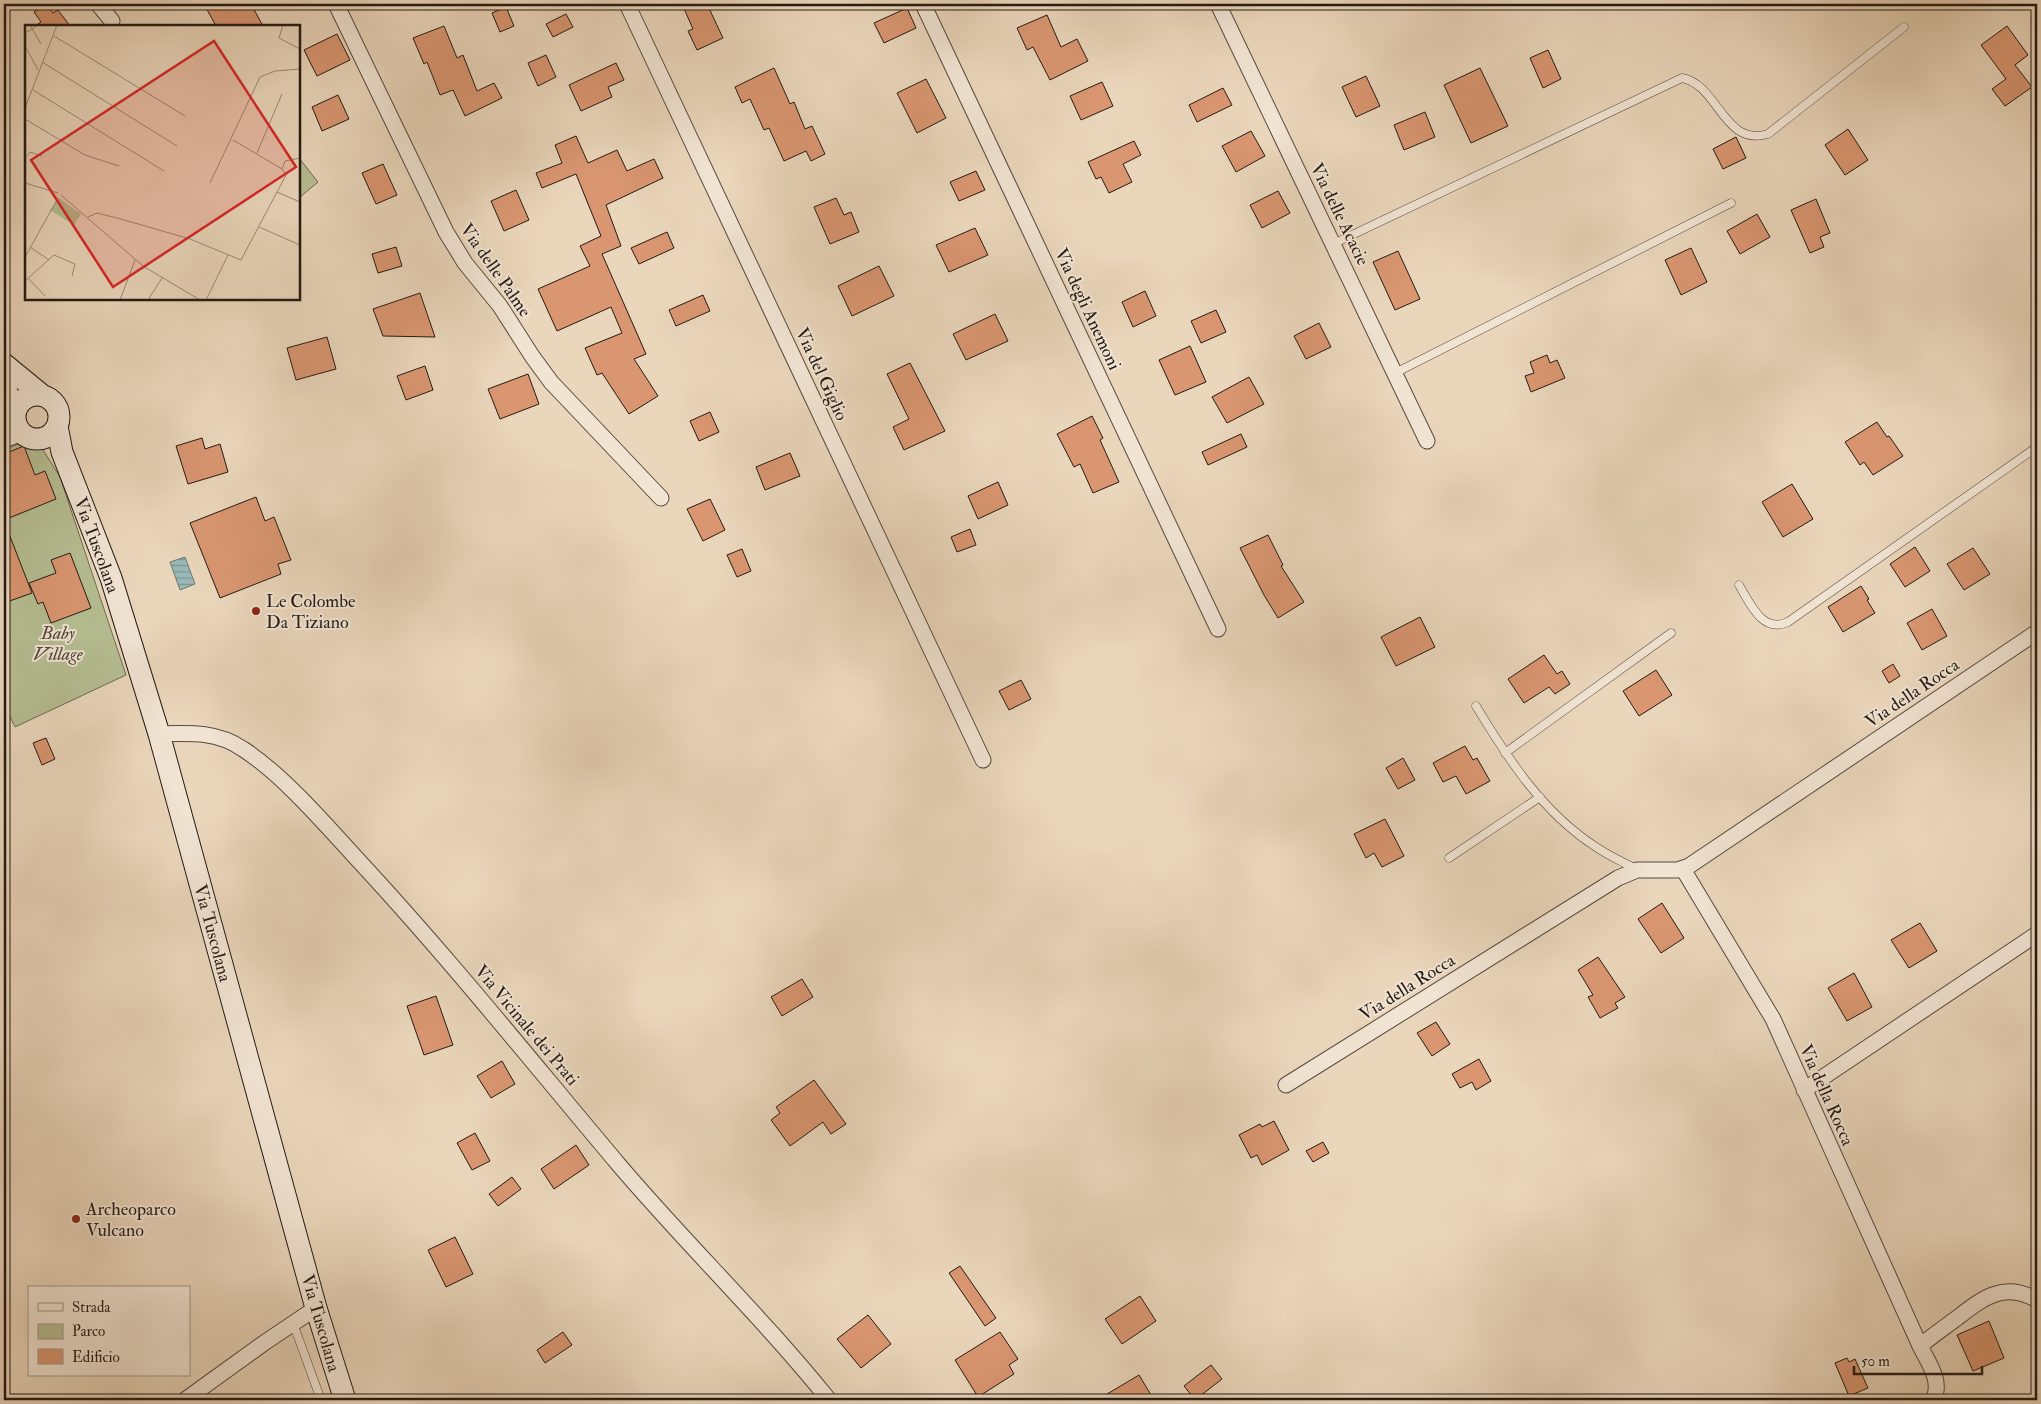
<svg xmlns="http://www.w3.org/2000/svg" width="2041" height="1404" viewBox="0 0 2041 1404" font-family="'IM FELL Double Pica',serif">
<style>
.green{fill:#b5be92;stroke:#6c6c53}
.water{fill:url(#water-rules);stroke:#6a7975}
.building{fill:#d99671;stroke:#241a14}
.lines{fill:none;stroke-linecap:round;stroke-linejoin:round}
.lane-casing{stroke:#56493e;stroke-width:9}
.street-casing{stroke:#56493e;stroke-width:17}
.secondary-casing{stroke:#241a14;stroke-width:23}
.lane{stroke:#f1e4d3;stroke-width:8}
.street{stroke:#f1e4d3;stroke-width:15}
.secondary{stroke:#f1e4d3;stroke-width:21}
.poi-dot{fill:#8f2418;stroke:#f1e4d3;stroke-width:2}
.labels{text-anchor:middle;stroke-width:4;stroke-linejoin:round;paint-order:stroke}
.street-label{font-size:18px;fill:#241a14;stroke:#f1e4d3}
.poi-label{font-size:18px;fill:#241a14;stroke:#f1e4d3;text-anchor:start}
.park-label{font-size:18px;font-style:italic;fill:#504b3a;stroke:#f1e4d3}
.inset-road{fill:none;stroke:#9b8b78;stroke-width:1}
.view{fill:#d62828;fill-opacity:0.15;stroke:#d62828;stroke-width:2.5}
.inset-edge{fill:none;stroke:#241a14;stroke-width:2.5}
</style>
<defs>
<pattern id="water-rules" width="6" height="5" patternUnits="userSpaceOnUse" patternTransform="scale(1.25)"><rect width="6" height="5" fill="#99b8b6"/><path d="M0 2.5h6" fill="none" stroke="#7d9593"/></pattern>
</defs>
<rect width="100%" height="100%" fill="#ead6bb"/>
<filter id="stains"><feTurbulence type="fractalNoise" baseFrequency=".004" numOctaves="4"/><feColorMatrix values="0 0 0 0 .2 0 0 0 0 .09 0 0 0 0 .02 0 0 0 .5 -.17"/></filter>
<radialGradient id="worn" r=".72"><stop offset=".6" stop-color="#630" stop-opacity="0"/><stop offset="1" stop-color="#630" stop-opacity=".3"/></radialGradient>
<path class="green" d="M299 158 318 182 299 198Z
M35 437 60 477 126 675 15 727 4 704V450Z"/>
<path class="water" d="M185 557 195 584 180 590 170 562Z"/>
<path class="building" d="M46 4 53 13 58 10 70 26H35L41 22 34 12Z
M204 4H251L263 26H216Z
M682 4H707L723 38 697 50 688 31 693 29Z
M506 7 514 26 500 32 492 13Z
M907 8 916 28 884 43 874 23Z
M566 14 573 27 553 37 546 24Z
M1047 15 1061 47 1077 39 1088 61 1050 80 1033 47 1027 50 1017 28Z
M444 26 457 58 463 55 477 91 494 83 502 98 465 116 453 90 440 95 427 62 424 64 413 38Z
M2007 26 2028 55 2015 65 2032 87 2005 106 1992 89 2006 79 1981 45Z
M337 34 350 60 317 76 304 50Z
M1548 50 1561 79 1543 88 1530 58Z
M546 55 556 77 538 86 528 63Z
M616 63 624 80 608 87 612 97 581 111 569 85Z
M774 68 790 104 794 102 805 129 812 126 825 154 811 161 806 151 784 161 769 128 764 130 750 99 742 103 735 87Z
M1480 68 1508 126 1471 143 1444 85Z
M1366 76 1380 106 1356 117 1342 87Z
M926 79 946 118 917 133 897 93Z
M1102 82 1113 106 1081 120 1070 96Z
M1223 88 1232 105 1197 122 1189 105Z
M338 95 349 119 322 131 312 107Z
M1425 112 1435 137 1404 150 1394 125Z
M1848 129 1868 160 1845 175 1825 145Z
M1251 131 1265 156 1236 172 1222 146Z
M576 136 588 163 617 150 627 171 654 159 663 178 606 205 621 246 602 254 646 354 634 359 658 396 629 414 602 373 597 375 585 348 622 333 611 307 557 331 538 289 590 266 580 246 601 236 576 174 542 188 536 173 562 163 555 145Z
M1736 137 1746 158 1723 169 1713 149Z
M1134 141 1141 155 1123 164 1132 182 1109 193 1101 177 1096 179 1088 162Z
M383 164 397 195 376 204 362 173Z
M976 171 985 190 959 201 950 182Z
M516 190 529 220 504 231 491 201Z
M1278 191 1290 213 1262 228 1250 205Z
M836 198 844 215 851 212 859 232 830 244 814 207Z
M1816 199 1830 233 1820 237 1824 247 1810 253 1791 210Z
M1757 214 1770 237 1740 254 1727 231Z
M975 228 988 255 949 272 936 245Z
M667 232 674 248 639 264 631 248Z
M396 247 402 266 378 273 372 254Z
M1691 248 1707 282 1681 295 1665 260Z
M1398 251 1420 299 1395 310 1373 262Z
M879 266 894 296 852 316 838 286Z
M1145 291 1156 316 1133 327 1122 302Z
M420 293 435 337 383 336 373 309Z
M703 295 710 311 676 326 669 310Z
M1216 310 1226 332 1201 343 1191 321Z
M995 314 1008 341 966 360 953 334Z
M1319 323 1331 347 1306 359 1294 336Z
M327 337 336 369 296 380 287 348Z
M1190 346 1206 382 1175 395 1159 360Z
M1547 355 1550 363 1557 360 1565 378 1531 392 1525 376 1534 373 1530 362Z
M910 363 945 431 904 450 893 427 909 419 887 374Z
M425 366 433 390 406 400 397 376Z
M528 374 539 404 500 419 488 389Z
M1249 377 1264 404 1227 423 1212 397Z
M710 412 719 432 699 441 690 421Z
M1092 416 1103 438 1100 440 1119 482 1093 493 1080 464 1074 467 1057 434Z
M1877 422 1887 437 1889 436 1903 456 1873 475 1864 462 1860 465 1845 442Z
M1241 434 1247 447 1208 465 1202 452Z
M202 438 205 449 220 444 228 472 188 484 176 446Z
M24 446 35 475 45 471 56 499 4 520V454Z
M790 453 800 476 765 490 756 467Z
M998 482 1008 505 978 519 968 496Z
M1792 484 1813 519 1783 537 1762 502Z
M256 497 265 521 274 517 291 560 278 564 281 574 220 598 190 523Z
M710 499 725 530 703 541 687 509Z
M4 521 32 593 4 603Z
M970 529 976 545 957 552 951 537Z
M1268 535 1283 565 1281 566 1304 602 1278 618 1264 595 1240 548Z
M1915 547 1930 571 1905 587 1890 564Z
M1973 548 1990 574 1964 590 1947 564Z
M742 549 751 571 737 577 727 555Z
M70 553 91 608 51 623 43 602 38 604 29 583 56 573 51 560Z
M1861 586 1869 599 1867 600 1875 613 1843 632 1828 607Z
M1932 609 1947 636 1922 650 1907 623Z
M1420 617 1435 647 1396 666 1381 637Z
M1544 655 1557 674 1562 671 1570 684 1555 694 1549 687 1524 703 1508 679Z
M1893 664 1900 676 1889 683 1882 671Z
M1656 670 1672 695 1639 716 1623 691Z
M1021 680 1031 699 1009 710 999 691Z
M46 738 55 759 42 765 33 743Z
M1465 746 1473 760 1477 758 1490 781 1466 794 1456 776 1443 782 1433 763Z
M1403 758 1415 780 1398 789 1386 768Z
M1385 819 1404 856 1382 867 1374 853 1366 858 1354 834Z
M1662 903 1684 938 1661 953 1638 919Z
M1920 923 1937 951 1909 968 1891 940Z
M1598 957 1625 997 1615 1003 1618 1008 1600 1018 1588 997 1593 995 1578 970Z
M1854 973 1872 1007 1847 1021 1828 988Z
M802 979 813 997 782 1016 771 997Z
M436 996 453 1045 424 1055 407 1006Z
M1436 1022 1450 1044 1432 1056 1417 1033Z
M1479 1059 1491 1081 1476 1090 1472 1082 1460 1088 1452 1074Z
M502 1061 515 1084 491 1098 477 1076Z
M814 1080 846 1124 831 1134 823 1122 790 1146 771 1120 780 1113 776 1107Z
M1274 1121 1289 1150 1262 1165 1257 1155 1251 1158 1239 1135 1260 1124 1262 1127Z
M475 1133 490 1161 472 1170 457 1143Z
M1323 1142 1329 1153 1313 1162 1306 1151Z
M576 1145 589 1165 554 1189 541 1169Z
M512 1177 521 1189 498 1206 489 1194Z
M455 1237 473 1274 446 1287 428 1250Z
M960 1266 996 1318 985 1326 949 1273Z
M1140 1296 1156 1321 1122 1344 1105 1319Z
M868 1315 891 1344 861 1368 837 1339Z
M1989 1321 2004 1358 1973 1371 1957 1335Z
M563 1332 572 1345 545 1363 537 1350Z
M1000 1332 1018 1359 1009 1365 1014 1374 978 1397 955 1360Z
M1847 1358 1849 1362 1855 1359 1868 1388 1849 1396 1835 1363Z
M1211 1365 1222 1379 1195 1400 1184 1386Z
M1139 1375 1154 1400H1097Z"/>
<g class="lines">
<g class="lane-casing">
<path id="lane" d="M1333 244 1682 78C1719 85 1723 147 1768 134L1904 27
M1395 373 1731 203
M1739 585C1750 603 1762 634 1788 622L2037 447
M1476 706C1508 759 1543 813 1596 847 1609 856 1623 862 1636 869
M1505 753 1671 633
M1449 858 1540 797
M293 1323 321 1400"/>
</g>
<g class="street-casing">
<path id="street" d="M98 4 112 21
M336 4 446 232 465 263 500 306 532 356 551 382 661 498
M627 4 983 760
M923 4 1218 629
M1218 4 1427 441
M4 427 15 414
M4 440 22 433
M159 734C189 733 217 731 243 749 283 775 325 824 358 860 449 958 533 1063 619 1165 687 1245 763 1318 829 1400
M1683 869 1773 1019 1920 1346
M1286 1085 1618 878 1637 870H1677L1689 866 2037 632
M1804 1090 2037 934
M185 1400 264 1343 316 1308
M1933 1400C1943 1382 1928 1362 1920 1346 1932 1336 1945 1327 1957 1318 1983 1298 2004 1281 2037 1300"/>
</g>
<g class="secondary-casing">
<path id="secondary" d="M4 364 43 396
M4 384 15 414
M15 417a22 22 0 1 1 44 0a22 22 0 1 1-44 0Z
M57 426 62 452 111 578 159 734 316 1308 345 1400"/>
</g>
<use href="#lane" class="lane"/>
<use href="#street" class="street"/>
<use href="#secondary" class="secondary"/>
</g>
<g class="poi-dot">
<circle cx="256" cy="611" r="5"/>
<circle cx="76" cy="1219" r="5"/>
</g>
<g class="labels">
<g class="street-label">
<text transform="translate(1340 214) rotate(64)" y="6">Via delle Acacie</text>
<text transform="translate(496 270) rotate(55)" y="6">Via delle Palme</text>
<text transform="translate(1088 309) rotate(65)" y="6">Via degli Anemoni</text>
<text transform="translate(822 374) rotate(65)" y="6">Via del Giglio</text>
<text transform="translate(97 545) rotate(70)" y="6">Via Tuscolana</text>
<text transform="translate(1912 693) rotate(-34)" y="6">Via della Rocca</text>
<text transform="translate(213 933) rotate(75)" y="6">Via Tuscolana</text>
<text transform="translate(1407 987) rotate(-32)" y="6">Via della Rocca</text>
<text transform="translate(527 1025) rotate(50)" y="6">Via Vicinale dei Prati</text>
<text transform="translate(1827 1095) rotate(66)" y="6">Via della Rocca</text>
<text transform="translate(321 1323) rotate(74)" y="6">Via Tuscolana</text>
</g>
<g class="poi-label">
<text x="266" y="607">Le Colombe<tspan x="266" dy="21">Da Tiziano</tspan></text>
<text x="86" y="1215">Archeoparco<tspan x="86" dy="21">Vulcano</tspan></text>
</g>
<g class="park-label">
<text x="58" y="639">Baby<tspan x="58" dy="21">Village</tspan></text>
</g>
</g>
<g transform="translate(25 25)">
<rect width="275" height="275" fill="#ead6bb"/>
<path d="M34 173 56 189 49 200 25 185Z" fill="#b5be92"/>
<path class="inset-road" d="M5 0 16 19M258 0 254 13 275 24M0 8 13 0M29 11 160 91M0 21 13 45M17 37 152 121M8 65 139 146M0 83 32 0M0 94 60 130 94 141M208 115 257 144M232 128 257 69M0 133 5 127 17 131M0 158 33 168M185 158 235 52 250 46 275 44M252 167 275 177M36 170 118 241 175 275M63 192 72 188 96 194 165 214 216 235 261 150 257 144 260 136 275 133M234 202 275 220M5 222 24 235M0 232 33 173M4 254 20 271M0 256 29 230 50 239 47 251M95 275 110 235M123 275 137 253M181 275 203 230"/>
<path class="view" d="M189 16 271 142 88 262 6 135Z"/>
<rect width="275" height="275" class="inset-edge"/>
</g>
<rect width="2041" height="1404" fill="none" stroke="#ead6bb" stroke-width="20"/>
<rect x="5" y="5" width="2031" height="1394" fill="none" stroke="#241a14" stroke-width="2.5"/>
<rect x="10" y="10" width="2021" height="1384" fill="none" stroke="#241a14"/>
<rect x="28" y="1286" width="162" height="90" fill="#f1e4d3" stroke="#9f9387"/>
<rect x="38" y="1303" width="25" height="8" fill="#f1e4d3" stroke="#9f9387"/>
<text x="72" y="1312" font-size="15" fill="#241a14">Strada</text>
<rect x="38" y="1324" width="25" height="15" fill="#b5be92" stroke="#9f9387"/>
<text x="72" y="1336" font-size="15" fill="#241a14">Parco</text>
<rect x="38" y="1349" width="25" height="15" fill="#d99671" stroke="#9f9387"/>
<text x="72" y="1362" font-size="15" fill="#241a14">Edificio</text>
<path d="M1854 1366v8h128v-8" fill="none" stroke="#241a14" stroke-width="2.5"/>
<text x="1861" y="1366" font-size="15" fill="#241a14" stroke="#f1e4d3" stroke-width="4" paint-order="stroke">50 m</text>
<rect width="100%" height="100%" filter="url(#stains)"/>
<rect width="100%" height="100%" fill="url(#worn)"/>
</svg>
